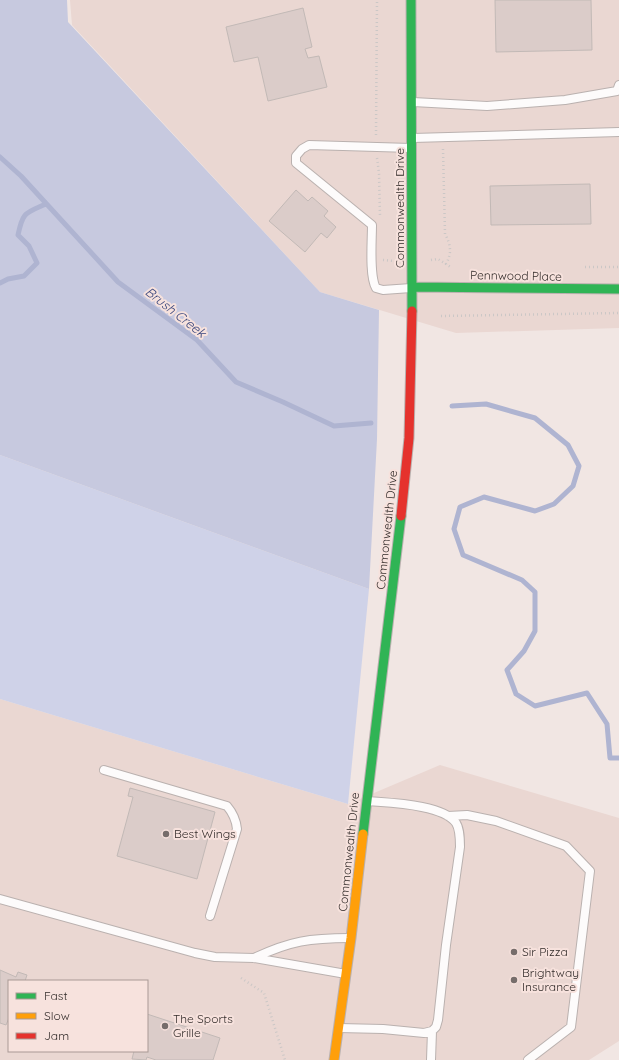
<svg xmlns="http://www.w3.org/2000/svg" width="619" height="1060" viewBox="0 0 619 1060" font-family="Quicksand,sans-serif">
<style>
.built{fill:#ead7d2;fill-rule:evenodd}
.green{fill:#cfd2e8}
.forest{fill:#c7c9df}
.lines{fill:none;stroke-linecap:round;stroke-linejoin:round}
.stream{stroke:#afb4d1;stroke-width:5}
.building{fill:#dbccc9;stroke:#c2b9b6}
.lane-casing{stroke:#bab1af;stroke-width:10}
.fast-casing{stroke:#bab1af;stroke-width:11}
.slow-casing{stroke:#bab1af;stroke-width:11}
.jam-casing{stroke:#bab1af;stroke-width:11}
.path{stroke:#cbc7c6;stroke-width:2.5;stroke-dasharray:1 3;stroke-linecap:butt}
.lane{stroke:#fdfbfb;stroke-width:8}
.fast{stroke:#30b455;stroke-width:9}
.slow{stroke:#ff9f0a;stroke-width:9}
.jam{stroke:#e5322d;stroke-width:9}
.poi-dot{fill:#766d6b;stroke:#f7e2dd;stroke-width:1.5}
.labels{text-anchor:middle;stroke-width:4;stroke-linejoin:round;paint-order:stroke}
.street-label{font-size:12px;fill:#332c2a;stroke:#f7e2dd}
.poi-label{font-size:12px;fill:#332c2a;stroke:#f7e2dd;text-anchor:start}
.water-label{font-size:13px;font-style:italic;fill:#39467d;stroke:#f7e2dd}
</style>
<rect width="100%" height="100%" fill="#f1e6e3"/>
<path class="built" d="M70 0H619V328L456 333 320 292 72 25Z
M0 699 348 804 440 765 619 818V1041L589 1060H0ZM9 981H147V1051H9Z"/>
<path class="green" d="M0 455 369 589 348 804 0 699Z"/>
<path class="forest" d="M0 0H67L68 22 320 292 379 310 377 439 369 589 0 455Z"/>
<g class="lines">
<path class="stream" d="M0 157 21 176 118 282 197 340 236 382 283 402 334 426 371 423
M0 283 8 279 24 276 37 263 29 246 18 235C23 211 26 213 46 204
M452 406 486 404 535 418 568 445 579 466 573 486 554 504 535 511 484 497 460 507 454 529 463 555 522 580 535 592V631L524 651 507 670 516 694 535 706 587 693 607 724 610 758H619"/>
</g>
<path class="building" d="M495 0H591L592 50 496 52Z
M303 8 312 47 305 49 308 58 319 56 327 87 268 101 258 57 234 62 226 27Z
M590 184 591 224 491 225 490 186Z
M296 190 308 201 312 197 328 211 324 216 336 227 327 238 321 233 305 252 269 221Z
M130 788 215 812 197 879 117 856 133 797 128 796Z
M0 970 16 977 18 972 27 975 25 981H9V1018L6 1025 0 1023Z
M147 1014 220 1038 213 1060H156L147 1057 146 1060 132 1059 134 1051H147Z"/>
<g class="lines">
<g class="lane-casing">
<path id="lane" d="M413 102 487 106 565 100 617 91 619 85
M413 138 619 132
M411 288 383 290 376 288C369 276 372 241 372 225L296 163V156L302 149 309 145 411 148
M104 770 227 806C233 813 236 819 237 829L210 916
M448 816 467 815 496 821 566 846 590 871 571 1027 528 1060
M0 899 195 953 215 957 254 958 346 974
M254 958C290 941 310 938 350 938
M339 1028 383 1029 424 1033 432 1031 436 1027 438 1020 446 945 460 847C460 839 460 829 456 823 443 804 388 803 367 801
M431 1060 432 1031"/>
</g>
<g class="fast-casing">
<path id="fast" d="M411 0 412 311
M413 287 619 289
M363 834 401 516"/>
</g>
<g class="slow-casing">
<path id="slow" d="M334 1060 351 938 363 834"/>
</g>
<g class="jam-casing">
<path id="jam" d="M401 516 409 438 412 311"/>
</g>
<path class="path" d="M376 135 377 0
M443 149 445 234C451 245 452 253 446 264L452 268
M377 158 379 173 380 215
M383 260 394 261
M431 260 438 259 446 264
M585 267H619
M441 316 619 313
M241 978 264 993 285 1060"/>
<use href="#lane" class="lane"/>
<use href="#fast" class="fast"/>
<use href="#slow" class="slow"/>
<use href="#jam" class="jam"/>
</g>
<g class="poi-dot">
<circle cx="166" cy="834" r="4"/>
<circle cx="514" cy="952" r="4"/>
<circle cx="514" cy="980" r="4"/>
<circle cx="165" cy="1026" r="4"/>
</g>
<g class="labels">
<g class="street-label">
<text transform="translate(400 208) rotate(-90)" y="4">Commonwealth Drive</text>
<text transform="translate(516 276) rotate(1)" y="4">Pennwood Place</text>
<text transform="translate(387 530) rotate(-84)" y="4">Commonwealth Drive</text>
<text transform="translate(349 852) rotate(-84)" y="4">Commonwealth Drive</text>
</g>
<g class="poi-label">
<text x="174" y="838">Best Wings</text>
<text x="522" y="956">Sir Pizza</text>
<text x="522" y="977">Brightway<tspan x="522" dy="14">Insurance</tspan></text>
<text x="173" y="1023">The Sports<tspan x="173" dy="14">Grille</tspan></text>
</g>
<g class="water-label">
<text transform="translate(176 312) rotate(38)" y="5">Brush Creek</text>
</g>
</g>
<rect x="8" y="980" width="140" height="72" fill="#f7e2dd" stroke="#a99995"/>
<rect x="16" y="993" width="20" height="6" fill="#30b455" stroke="#a99995"/>
<text x="44" y="1000" font-size="12" fill="#332c2a">Fast</text>
<rect x="16" y="1013" width="20" height="6" fill="#ff9f0a" stroke="#a99995"/>
<text x="44" y="1020" font-size="12" fill="#332c2a">Slow</text>
<rect x="16" y="1033" width="20" height="6" fill="#e5322d" stroke="#a99995"/>
<text x="44" y="1040" font-size="12" fill="#332c2a">Jam</text>
</svg>
